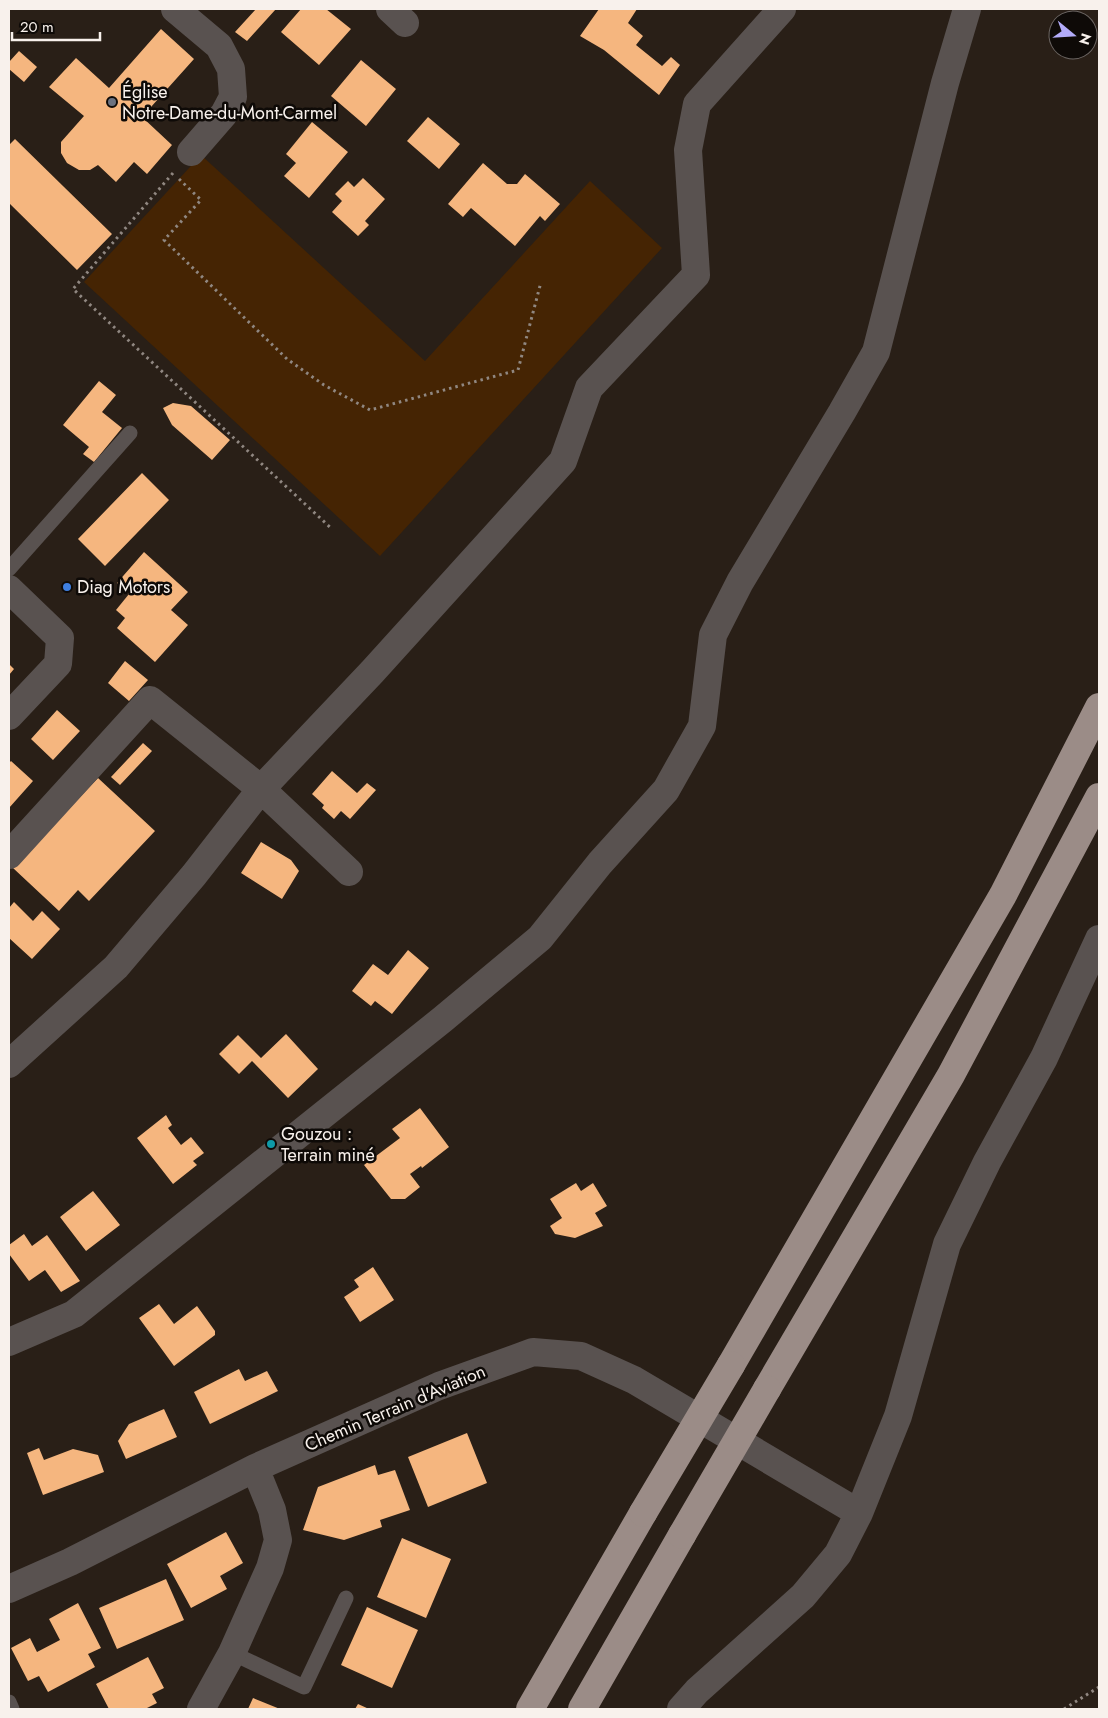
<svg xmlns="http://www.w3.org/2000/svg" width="1108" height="1718" viewBox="0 0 1108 1718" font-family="Jost,sans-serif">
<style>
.green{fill:#452403}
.building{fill:#f5b67f}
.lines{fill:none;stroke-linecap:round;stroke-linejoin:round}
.path{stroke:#908781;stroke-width:3;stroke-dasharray:2.5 4;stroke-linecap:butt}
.service{stroke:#595250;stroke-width:15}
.minor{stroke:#595250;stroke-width:28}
.trunk{stroke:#9b8c87;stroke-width:28}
.trunk-bridge{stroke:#9b8c87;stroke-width:28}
.worship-dot{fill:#6b7280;stroke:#0e0a07;stroke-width:2}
.shop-dot{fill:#3f7fe0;stroke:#0e0a07;stroke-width:2}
.culture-dot{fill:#0f9aa8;stroke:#0e0a07;stroke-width:2}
.labels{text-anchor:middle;stroke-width:5;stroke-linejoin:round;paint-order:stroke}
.poi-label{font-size:18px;fill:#f8f1ec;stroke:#0e0a07;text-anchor:start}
.street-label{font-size:18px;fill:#f8f1ec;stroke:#0e0a07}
</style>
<rect width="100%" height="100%" fill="#291f17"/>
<path class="green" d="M201 155 425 361 590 181 662 248 380 556 84 282Z"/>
<path class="building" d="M256 9H276L247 41 235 32Z
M301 9H326L351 29 319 65 281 32Z
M599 9H637L628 23 643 36 636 45 662 66 671 57 680 65 659 95 604 50 580 36Z
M161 29 194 59 142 117 172 145 147 174 134 162 116 182 98 165 90 170H79L67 163 61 153V142L84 116 49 87 76 58 109 88Z
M19 51 37 67 24 82 9 69V62Z
M361 60 396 89 366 126 331 96Z
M428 117 460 144 439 169 407 141Z
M312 122 348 152 309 198 284 176 296 163 286 154Z
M15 139 112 234 77 270 9 203V145Z
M483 163 507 184H517L525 174 560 204 545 221 540 216 515 246 471 208 463 217 448 204Z
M363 178 385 199 365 221 369 225 358 236 332 212 342 201 335 194 348 181 354 187Z
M99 381 116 395 102 412 122 428 94 462 83 454 89 447 63 425Z
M173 403 191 406 230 440 212 460 172 425 163 408Z
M142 473 169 500 105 566 78 539Z
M144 552 188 592 171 610 188 625 155 662 117 628 125 618 116 610 129 594 117 583Z
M125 661 148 680 129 701 108 683Z
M9 664 14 669 9 675Z
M57 710 80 731 53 760 31 739Z
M143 743 152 751 120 785 111 777Z
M11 761 33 781 9 808V763Z
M332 771 357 793 367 783 376 790 350 819 341 811 334 819 322 808 324 805 312 794Z
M98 778 155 831 89 901 78 890 59 911 13 868Z
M261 842 291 860 299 871 282 899 241 873Z
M14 902 33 921 42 911 60 929 32 959 9 938V908Z
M408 950 429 968 392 1014 375 1001 371 1006 352 991 373 964 388 975Z
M286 1034 318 1069 288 1098 252 1061 239 1074 219 1054 238 1035 261 1058Z
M420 1108 449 1147 422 1168 421 1166 410 1174 420 1187 405 1199H391L364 1165 400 1138 392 1129Z
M166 1115 172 1125 168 1128 181 1145 191 1137 204 1153 193 1161 197 1165 173 1184 137 1138Z
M576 1183 581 1191 593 1183 607 1206 595 1213 603 1226 575 1238 555 1234 550 1226 562 1218 550 1199Z
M93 1191 120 1225 86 1251 60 1217Z
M24 1234 32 1246 47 1235 80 1281 61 1292 45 1270 29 1281 9 1254V1245Z
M373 1267 394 1300 360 1322 344 1297 359 1287 354 1280Z
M159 1304 174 1324 197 1306 215 1331V1335L174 1366 139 1318Z
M239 1369 245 1381 267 1371 278 1391 210 1424 194 1392Z
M164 1409 177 1437 126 1459 118 1441 129 1424Z
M467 1433 487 1483 428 1507 408 1457Z
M39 1448 44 1460 73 1449 98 1455 104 1472 43 1495 27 1453Z
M375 1465 378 1475 395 1470 410 1510 380 1520 382 1527 344 1540 303 1530 318 1487Z
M226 1532 243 1563 220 1576 227 1589 191 1608 167 1564Z
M402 1538 451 1559 426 1618 377 1597Z
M166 1579 184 1620 117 1649 99 1608Z
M78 1603 101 1648 88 1654 95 1667 48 1692 39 1676 28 1681 11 1648 30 1638 37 1652 60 1640 49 1619Z
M367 1607 418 1630 392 1688 341 1665Z
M148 1657 164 1688 152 1694 157 1703 145 1709H109L96 1684Z
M253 1698 280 1709H248Z
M358 1704 369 1709H355Z"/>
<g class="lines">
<path class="path" d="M173 173 73 289 332 529
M179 179 201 200 164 240 287 359 324 385 370 410 518 370 541 282
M1064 1709 1099 1687"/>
<path class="service" d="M9 569 130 433
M232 1653 304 1687 346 1598
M9 1702 12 1709"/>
<path class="minor" d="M175 9 219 46 231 69 233 97 224 114 191 152
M390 9 405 23
M9 589 60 638 58 664 9 716
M9 855 150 700 261 789 349 872
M9 1064 116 967 194 875 261 789 372 672 563 461 589 388 696 275 688 150 697 104 782 9
M9 1342 74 1314 443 1019 540 938 600 863 666 790 702 726 713 635 740 582 842 412 876 352 945 83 967 9
M9 1589 70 1562 255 1468 439 1386 533 1352 581 1356 634 1380 859 1513
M201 1709 232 1653 270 1568 278 1540 272 1510 255 1468
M681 1709 697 1691 803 1596 838 1554 859 1513 898 1416 947 1244 987 1162 1044 1058 1099 939"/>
<path class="trunk" d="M731 1365 1003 895 1099 707
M767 1389 951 1075 1099 797
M530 1709 643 1513
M582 1709 682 1535"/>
<path class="trunk-bridge" d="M643 1513 731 1365
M682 1535 767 1389"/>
</g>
<circle class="worship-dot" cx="112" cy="102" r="5"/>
<circle class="shop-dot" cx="67" cy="587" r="5"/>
<circle class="culture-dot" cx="271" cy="1144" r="5"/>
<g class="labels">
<g class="poi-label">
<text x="122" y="98">Église<tspan x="122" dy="21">Notre-Dame-du-Mont-Carmel</tspan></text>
<text x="77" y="593">Diag Motors</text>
<text x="281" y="1140">Gouzou :<tspan x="281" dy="21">Terrain miné</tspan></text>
</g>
<g class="street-label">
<text transform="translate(395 1408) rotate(-23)" y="6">Chemin Terrain d'Aviation</text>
</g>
</g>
<rect width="1108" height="1718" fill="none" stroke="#f8f1ec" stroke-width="20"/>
<g transform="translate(1073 35) rotate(108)"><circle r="24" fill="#0e0a07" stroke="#6c6663"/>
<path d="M0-4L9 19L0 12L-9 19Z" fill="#b3acf9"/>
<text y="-8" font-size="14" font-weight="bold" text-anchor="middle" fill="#f8f1ec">N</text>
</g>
<path d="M12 32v8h88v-8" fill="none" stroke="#f8f1ec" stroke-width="2.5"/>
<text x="20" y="32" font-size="15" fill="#f8f1ec" stroke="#0e0a07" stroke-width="4" paint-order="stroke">20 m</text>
</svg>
